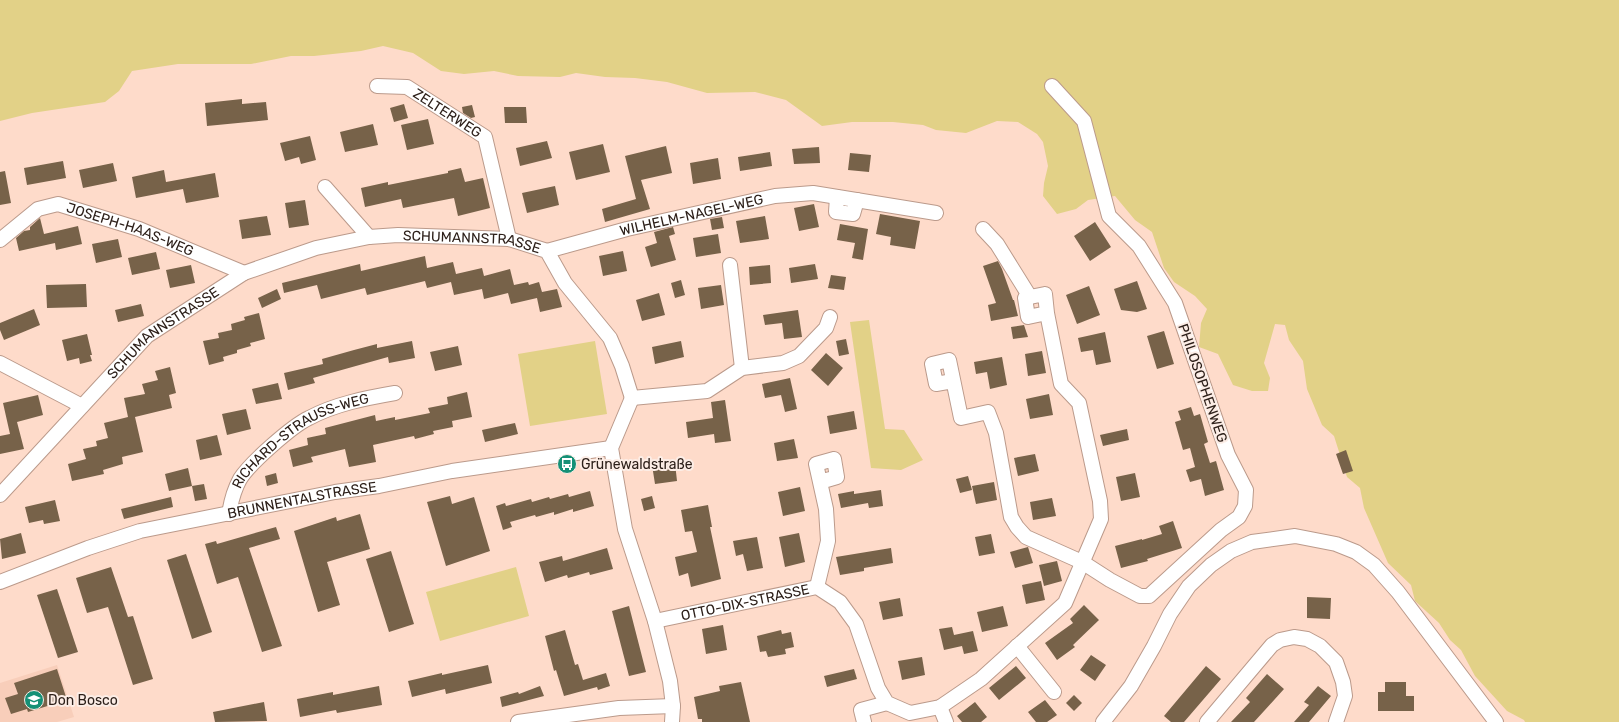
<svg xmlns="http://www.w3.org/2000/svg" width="1619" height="722" viewBox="0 0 1619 722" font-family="Rubik,sans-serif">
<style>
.built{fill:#f8ceba}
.green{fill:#e2d187}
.building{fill:#776249}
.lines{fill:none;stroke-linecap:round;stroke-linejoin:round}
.minor-casing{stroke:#bb9a8b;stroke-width:16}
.minor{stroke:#fff;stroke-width:14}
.labels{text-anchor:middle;stroke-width:4;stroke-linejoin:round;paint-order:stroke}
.street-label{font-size:14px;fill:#2d201a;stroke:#fcede6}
.poi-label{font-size:14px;fill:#2d201a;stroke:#fcede6;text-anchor:start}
</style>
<rect width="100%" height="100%" fill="#fedbca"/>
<path class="built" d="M57 665 74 717 57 722H0V683Z"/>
<path class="green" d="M0 0H1619V722H1525L1524 720 1507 711 1475 676 1461 650 1450 640 1439 623 1415 601 1411 585 1388 563 1364 508 1360 488 1347 477 1334 436 1322 425 1307 389 1303 361 1289 340 1285 325 1275 324 1264 363 1270 378 1268 391H1252L1233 385 1218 354 1199 347 1201 323 1207 309 1195 296 1174 282 1164 268 1152 232 1135 220 1115 196 1088 200 1076 209 1057 214 1043 196 1044 183 1048 166 1043 142 1037 134 1018 122 997 121 966 133 936 130 923 125 893 122H852L822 126 786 100 755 92 707 93 667 82 635 78 605 77 576 73 560 77 518 76 494 71 464 74 441 71 413 53 383 46 361 51 314 56H291L251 64H178L132 71 119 91 105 102 32 113 0 121Z
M869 320 885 429 904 430 923 460 901 470 871 468 850 322Z
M595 341 607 414 530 426 518 354Z
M516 567 529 616 440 641 426 592Z"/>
<path class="building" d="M242 99V104L266 102 268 120 207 126 205 103Z
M404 104 408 118 394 122 390 108Z
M472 105 475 117 471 118 463 113 462 107Z
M504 107H526L527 123H505Z
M428 119 434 144 407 150 401 125Z
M373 124 378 145 345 152 340 132Z
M310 136 316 160 301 164 299 157 285 161 280 143Z
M547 141 552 158 520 166 516 148Z
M603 144 610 172 576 180 569 152Z
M666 146 672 173 641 180 650 209 605 222 602 209 636 199 625 156Z
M819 147 820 163 794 164 792 149Z
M770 152 772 166 740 171 738 157Z
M850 153 871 155 869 172 848 170Z
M718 158 721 179 693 184 690 163Z
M63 161 66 178 27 185 24 168Z
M113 163 117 181 83 188 79 170Z
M461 168 465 182 483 178 490 208 458 216 454 198 403 208 401 199 365 207 361 188 388 182V185L448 173V171Z
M164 170 166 182 215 173 219 197 186 203 183 189 136 198 132 177Z
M5 171 11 203 0 205V172Z
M555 186 559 205 527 213 522 193Z
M305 200 309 225 289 228 285 203Z
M814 204 819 227 799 231 794 208Z
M880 214 920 221 915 249 890 245 891 237 876 234Z
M267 216 271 235 242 239 239 220Z
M765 216 769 239 740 243 736 221Z
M722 217 724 228 712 230 710 219Z
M40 218 44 234 78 226 82 244 56 250 55 243 19 251 16 238 24 231 30 230V227Z
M1095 222 1111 247 1090 261 1074 236Z
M840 224 868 229 863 260 852 258 855 243 837 240Z
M673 227 675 234 669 236 676 260 651 267 645 247 657 243 654 232Z
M718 234 721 253 696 257 693 238Z
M118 239 122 257 96 263 92 244Z
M623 251 627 271 603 276 599 256Z
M156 252 160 269 132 275 128 258Z
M425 256 427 268 453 262 456 274 482 268 484 276 510 269 514 285 528 282 529 285 539 282 542 292 557 289 562 307 540 312 537 298 511 304 508 293 484 299 482 289 454 295 451 282 427 288 425 281 367 295 365 288 321 299 317 285 284 293 282 283 360 264 361 271Z
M998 261 1002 269 1013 300H1014L1018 316 991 321 988 305 996 303 983 266Z
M815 264 818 279 791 283 789 268Z
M191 265 195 283 170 288 166 270Z
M770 265 771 283 750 285 749 267Z
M831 275 846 277 844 290 828 288Z
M681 280 685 295 675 298 671 283Z
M1137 281 1147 309 1137 312 1121 310 1114 289Z
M86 284 87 307 47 308 46 285Z
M721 285 724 305 701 309 698 288Z
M1089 286 1100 315 1077 324 1066 295Z
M277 289 281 299 262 308 258 298Z
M659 293 665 315 642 321 636 300Z
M141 304 144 316 118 322 115 310Z
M34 309 40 325 4 340 0 330V323Z
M798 310 802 337 784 339 782 323 765 325 763 315Z
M259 313 265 339 250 343 251 346 237 350V353L223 357 224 361 209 365 203 341 219 338 218 333 232 330 231 324 245 320 244 317Z
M1024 325 1028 337 1013 339 1011 327Z
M1164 331 1174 364 1157 369 1147 336Z
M1105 332 1111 362 1096 365 1093 350 1081 352 1078 338Z
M87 334 92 355H90L92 361 80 364 79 358 67 361 62 340Z
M846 339 849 354 839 356 836 341Z
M412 341 415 358 389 363 388 357 313 378 315 383 288 390 284 373 323 364 322 359 354 350 377 344V348Z
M681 341 684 357 655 364 652 347Z
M458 346 462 365 435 371 430 352Z
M1042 351 1046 373 1028 376 1025 354Z
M826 353 843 368 828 386 811 370Z
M1002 357 1007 385 990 389 987 372 976 374 974 362Z
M170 367 176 393 169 395 172 408 135 417 143 452 122 457 123 464 103 470 104 474 72 481 68 464 86 459 83 449 97 446 96 441 108 438 104 423 128 417 124 398 145 394 142 384 158 380 155 371Z
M790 378 797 409 785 412 781 395 765 398 762 384Z
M278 383 282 399 256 404 252 389Z
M467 392 472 417 452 421 453 427 433 431 434 434 415 439 414 436 373 445 376 462 349 467 345 449 311 457 313 462 293 467 289 450 308 445 307 438 326 434 325 428 375 415 376 421 395 417V420L430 413 428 408 448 404 447 397Z
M1049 394 1053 415 1030 419 1026 399Z
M38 395 43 415 17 422 24 449 0 454V436L10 434 3 403Z
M725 400 731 441 715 443 714 434 688 438 686 422 713 418 711 402Z
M1191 407 1194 416 1200 414 1208 442 1204 444 1210 463 1216 461 1224 490 1205 496 1201 479 1190 482 1186 470 1195 467 1190 448 1183 450 1175 422 1181 420 1178 411Z
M246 409 251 429 227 435 222 414Z
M854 411 857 429 830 434 827 416Z
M515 423 518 434 485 442 482 430Z
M1127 429 1129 440 1103 446 1100 435Z
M217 435 222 455 200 460 196 440Z
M794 439 798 458 777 461 774 443Z
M1346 450 1353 471 1343 474 1336 454Z
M1035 454 1039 471 1018 476 1014 458Z
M675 463 677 481 655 484 652 465Z
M188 468 192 486 169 491 165 474Z
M276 473 278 483 267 486 265 476Z
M1135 473 1140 497 1121 501 1116 477Z
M968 476 972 490 960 493 956 479Z
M994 482 997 500 976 504 972 486Z
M204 484 207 499 195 501 192 486Z
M800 487 805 511 783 516 778 492Z
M881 490 883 506 869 508 868 503 841 508 838 494 854 491V494Z
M590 491 594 506 573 512V509L554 515V512L536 517 535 515 510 522 512 527 503 530 496 506 505 503 506 506 531 499 532 502 549 497 550 499 568 494 569 497Z
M450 496 452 504 474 497 490 551 446 566 427 502Z
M652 496 655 508 644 511 641 499Z
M171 497 173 507 124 519 121 509Z
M1052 498 1056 516 1033 520 1030 502Z
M55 500 60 521 44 524 43 520 29 523 25 507Z
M708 505 712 527H710L721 579 691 587 688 573 679 576 675 557 697 552 692 531 685 532 681 510Z
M360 514 370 549 327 562 340 605 318 612 294 531 336 517 337 521Z
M1173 521 1182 548 1147 559 1148 561 1121 568 1115 546 1142 539V540L1162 534 1159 526Z
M276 527 280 539 249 548 282 646 262 652 238 577 217 584 205 544 216 541 217 544Z
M21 533 26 553 2 559 0 539Z
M799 533 805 562 785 567 779 537Z
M991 534 995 553 979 556 975 537Z
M757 537 763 568 747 571 743 554 736 556 733 541Z
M1028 547 1033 563 1015 568 1010 552Z
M607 548 613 569 590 575 589 572 568 578 567 575 545 582 539 562 562 556 563 561Z
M891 548 893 563 864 568V571L840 575 836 557Z
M391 551 414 624 389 632 366 559Z
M186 554 212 632 192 639 167 560Z
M1057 561 1062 581 1044 586 1039 565Z
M111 567 128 617 133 616 153 679 133 685 108 607 87 613 76 578Z
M1041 581 1045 600 1026 604 1022 585Z
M57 589 78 652 58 658 37 595Z
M1307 597 1331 598 1330 619 1307 618Z
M900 598 903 616 883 620 879 602Z
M1084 605 1099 620 1073 645 1075 647 1057 660 1045 643 1073 623 1070 619Z
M629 606 646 672 629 676 612 611Z
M1003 606 1008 626 982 632 977 612Z
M723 625 727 650 706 654 702 629Z
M952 627 954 635 973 631 978 651 964 654 962 646 944 650 939 629Z
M565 630 575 665 578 664 583 680 606 673 610 686 598 690 597 687 564 696 556 670 554 671 545 636Z
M781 630 782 634 791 632 794 647 785 649 786 654 768 657 766 651 760 652 757 636Z
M1091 655 1106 665 1095 681 1080 670Z
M922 657 925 675 902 680 898 661Z
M488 665 492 683 446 694 445 689 412 697 408 681 442 673V675Z
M1016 666 1026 678 999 700 989 688Z
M1206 666 1221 679 1184 722H1171L1164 716Z
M57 669 67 700 28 712 27 709 11 714 5 698 18 694 14 683Z
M854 669 857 679 827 687 824 676Z
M1267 674 1284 689 1254 722H1231L1250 702 1246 698Z
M741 682 750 722H702V719H698L694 697 720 691 719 686Z
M1385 682H1406V696H1414V711H1378V692H1385Z
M379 686 382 705 337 713 336 710 300 717 297 699 333 692V695Z
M540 686 544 696 502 707 500 697 518 692 519 694Z
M1318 686 1331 696 1309 722H1294L1309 705 1304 702Z
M1074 695 1082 703 1074 711 1066 703Z
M1045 700 1057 715 1047 722H1036L1028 712Z
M264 702 267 721 215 722 213 712Z
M975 702 987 717 981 722H962L957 716Z"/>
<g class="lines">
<g class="minor-casing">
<g id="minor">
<path id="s1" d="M377 86 407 87 485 137 509 239"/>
<path d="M325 187 369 237"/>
<path d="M837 197 836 212 853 214 857 200"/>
<path d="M983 229 997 244 1030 297"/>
<path id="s2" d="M0 240 38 209 58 204 139 229 244 273"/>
<path id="s3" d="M547 251 627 229 775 196 813 193 936 213"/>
<path d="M730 265 742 368"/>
<path d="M0 363 82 406"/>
<path d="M953 381 936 384 932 364 949 360 961 418 988 412 996 433 1011 517 1017 527 1026 537 1082 562 1110 580 1140 596H1149L1221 530 1239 517 1245 506 1246 490 1228 455 1175 303 1139 246 1109 216 1084 121 1052 86"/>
<path d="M632 398 611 448 625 529 655 621 670 681 673 706 672 722"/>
<path d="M632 398 707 391 742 368 783 363 799 356 826 328 830 317"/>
<path id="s4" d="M0 495 147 336 244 273 316 248 369 237 398 235 509 239 547 251 565 283 610 338 622 366 632 398"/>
<path id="s5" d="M229 514C231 501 234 490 240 479 250 463 292 426 309 418 335 404 366 398 395 393"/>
<path id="s6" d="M0 582 88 548 140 531 335 492 379 486 452 471 611 448"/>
<path d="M817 587 828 541 826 509 820 482 837 477 834 459 816 464 820 482"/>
<path id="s7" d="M655 621 817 587 840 602 856 624 878 688 887 703 910 713 940 707 981 679 1065 603 1101 519 1100 501 1079 403 1061 384 1047 313 1045 294 1025 298 1028 317 1047 313"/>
<path d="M1017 646 1054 692"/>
<path d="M940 707 946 722"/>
<path d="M518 722 619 708 673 706"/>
<path d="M864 722 861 710 887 703"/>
<path d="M1103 722 1131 686 1154 646 1170 614 1189 586 1211 565 1231 551 1252 542 1295 536 1336 544 1356 552 1374 565 1398 592 1496 722"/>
<path d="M1207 722 1272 645 1280 640 1294 637 1307 639 1320 646 1336 662 1343 682 1345 696 1336 722"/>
</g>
</g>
<use href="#minor" class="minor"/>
</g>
<defs>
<g id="bus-disc" transform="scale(1)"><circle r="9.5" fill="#159076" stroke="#fcede6"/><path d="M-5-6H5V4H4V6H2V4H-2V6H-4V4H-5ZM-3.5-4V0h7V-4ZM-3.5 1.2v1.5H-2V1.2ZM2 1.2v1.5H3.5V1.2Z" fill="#fff"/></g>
<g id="school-disc" transform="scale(1)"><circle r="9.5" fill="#159076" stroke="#fcede6"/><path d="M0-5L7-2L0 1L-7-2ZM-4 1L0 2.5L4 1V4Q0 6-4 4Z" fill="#fff"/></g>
</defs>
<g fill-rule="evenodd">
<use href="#bus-disc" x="567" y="464"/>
<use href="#school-disc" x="34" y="700"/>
</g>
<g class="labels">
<g class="street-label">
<text dy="5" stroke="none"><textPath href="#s1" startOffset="78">ZELTERWEG</textPath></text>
<text dy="5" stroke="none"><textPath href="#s3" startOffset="149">WILHELM-NAGEL-WEG</textPath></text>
<text dy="5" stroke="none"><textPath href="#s2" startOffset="146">JOSEPH-HAAS-WEG</textPath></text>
<text dy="5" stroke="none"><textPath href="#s4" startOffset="566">SCHUMANNSTRASSE</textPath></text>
<text dy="5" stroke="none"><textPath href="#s4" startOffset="231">SCHUMANNSTRASSE</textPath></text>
<text transform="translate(1203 383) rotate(71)" y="5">PHILOSOPHENWEG</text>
<text dy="5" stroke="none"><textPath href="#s5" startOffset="110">RICHARD-STRAUSS-WEG</textPath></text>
<text dy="5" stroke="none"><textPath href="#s6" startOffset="314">BRUNNENTALSTRASSE</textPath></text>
<text dy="5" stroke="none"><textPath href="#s7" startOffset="92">OTTO-DIX-STRASSE</textPath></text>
</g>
<g class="poi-label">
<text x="581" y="469">Grünewaldstraße</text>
<text x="48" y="705">Don Bosco</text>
</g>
</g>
</svg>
